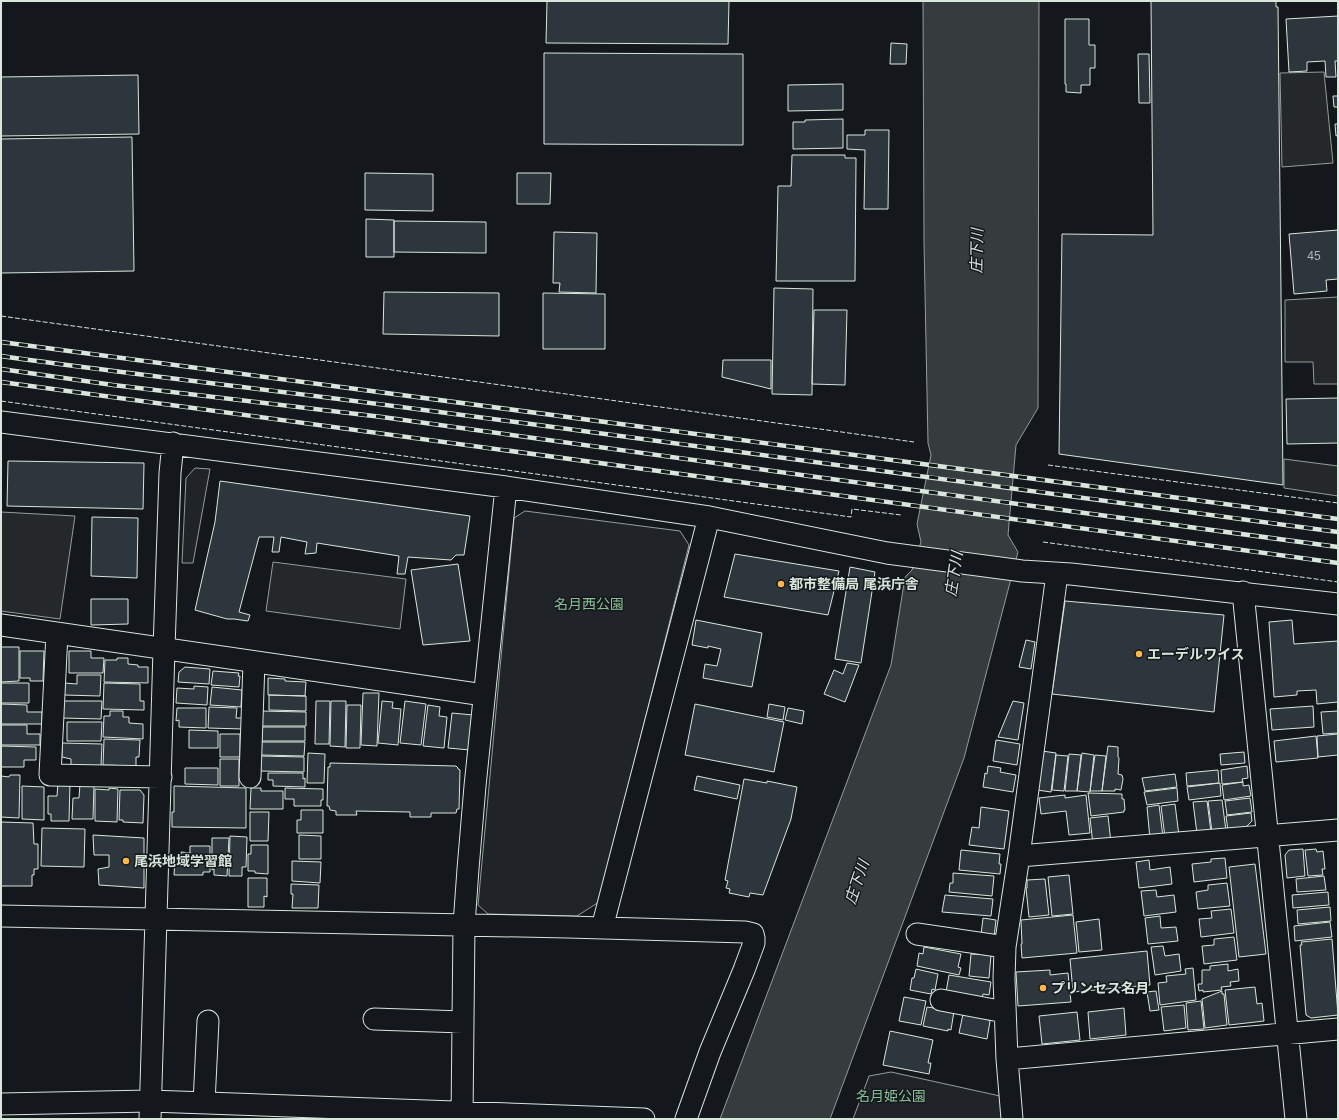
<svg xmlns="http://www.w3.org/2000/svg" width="1339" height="1120" viewBox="0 0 1339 1120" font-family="Helvetica,'Noto Sans JP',sans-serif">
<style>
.green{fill:#202428;stroke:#939e99}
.parking{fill:#24282b;stroke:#939e99}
.water{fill:#363b3e;stroke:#939e99}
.building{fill:#2c363c;stroke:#d8e6dc}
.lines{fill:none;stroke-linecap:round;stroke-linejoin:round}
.minor-casing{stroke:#d8e6dc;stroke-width:23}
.minor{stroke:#14181c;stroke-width:21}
.rail-casing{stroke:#d8e6dc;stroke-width:4.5}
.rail{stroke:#14181c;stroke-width:3;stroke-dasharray:9;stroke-linecap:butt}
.fence{stroke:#d8e6dc;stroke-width:1;stroke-dasharray:5 2;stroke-linecap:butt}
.poi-dot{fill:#ffb74d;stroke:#14181c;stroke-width:1.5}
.labels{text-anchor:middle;stroke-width:3;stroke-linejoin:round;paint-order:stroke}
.number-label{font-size:12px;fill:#adbab4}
.poi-label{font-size:14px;font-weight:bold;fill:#d8e6dc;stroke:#14181c;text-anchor:start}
.park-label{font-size:14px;fill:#8ac095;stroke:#14181c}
.water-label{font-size:15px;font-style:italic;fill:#d8e6dc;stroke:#14181c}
</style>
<rect width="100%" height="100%" fill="#14181c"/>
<path class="green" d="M195 468 210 469 193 563H182L186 478Z
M525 511 680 531 689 545 599 902 577 916 488 914 478 905 514 518Z
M891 1072 1000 1096 1002 1119H853L869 1076Z"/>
<path class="parking" d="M1324 72 1333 163 1282 167 1280 73Z
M1338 297V384H1314L1313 362H1285V300Z
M1284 459 1338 466V496L1284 488Z
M1 512 75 516 60 619 1 611Z
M273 562 406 579 400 629 266 611Z"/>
<path class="water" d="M923 1H1039L1038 408 1016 445 1008 535 1018 552 964 758 830 1119H720L891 665 905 577 912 570 921 542 917 524 931 455 928 443 924 242Z"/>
<path class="building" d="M547 1H729L728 44 546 43Z
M1151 1H1276V7H1278L1283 485 1059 454 1062 234 1153 235Z
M1338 16V61H1335L1336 77H1326L1325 61 1307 62V71L1289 72 1286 19Z
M1065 19H1089V45H1095V68H1090V85H1081V93L1066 92V84H1065Z
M891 43 907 44 906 64H890Z
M544 53 743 54V145L544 144Z
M1138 54H1149L1150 103H1139Z
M138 75 139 134 1 136V77Z
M843 84V110L788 111V85Z
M1333 96H1338V107H1334Z
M843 119V148L793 149V122H805V120Z
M1335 124H1338V135L1336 136Z
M865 130H889L888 209H864L865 150 847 149V135H865Z
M132 137 134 271 1 273V139Z
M792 155H845V158H856L855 281H776L778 186H791Z
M365 173 433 174V211L365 210Z
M517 173H551L550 204H517Z
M366 219 394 220V257H366Z
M394 221 486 222V253L394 252Z
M1338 230V279L1326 280 1327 291 1294 294 1289 234Z
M554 232 597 233 596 293 559 292 560 283H553Z
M774 288 813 289 812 395 772 394Z
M384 292 499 293V336L383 334Z
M543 293 605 294V349H543Z
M814 310H847L845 385 812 384Z
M723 360H771V389L722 377Z
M1338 398V443L1287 444 1286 399Z
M8 461 144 463 143 509 7 506Z
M220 481 470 516 464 555H456L451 560 408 557 405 574H397L399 556 317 543 316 553 305 554 307 542 281 537 279 552H272L274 537H259L239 612 250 615 248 621 234 619H227L195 610 215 522Z
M92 517 138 518 137 578 91 576Z
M735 554 839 571 828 615 724 597Z
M458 564 470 641 423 645 411 570Z
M850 567 875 572 861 663 835 659Z
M91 599H128V624L91 625Z
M1065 601 1224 615 1214 712 1052 694Z
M696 620 762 633 752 687 703 678 705 664 717 666 721 649 708 646V648L692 645Z
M1292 620 1294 644 1338 641V702L1317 704 1316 690 1297 691V695L1274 697 1269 622Z
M1026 640 1035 642 1031 669 1019 667Z
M1 647H19V681L1 682Z
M20 651H44L43 681H30V678H20Z
M69 651H91V658H104L103 673H69Z
M117 658H128V664L138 665V667H148V683L104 682 105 660H117Z
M847 663 859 665 845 702 824 694 834 670 843 674Z
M185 667 210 669 209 684 178 682 179 672Z
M213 671 239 673 238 676H240L239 687 211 685Z
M77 675H101L100 696 64 695V683L77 684Z
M268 678 285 679V681L306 682 305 696 268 695Z
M1 683H29V703H1Z
M104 683 140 684V701H144V710L103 709Z
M194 686 208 687 207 705 176 703 177 688 194 689Z
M212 687 242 690 241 707 210 705Z
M363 693H379L377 746 361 745Z
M269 695 306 696V711L269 710Z
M62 701H102L101 719 62 718Z
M316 701H330L329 744H315Z
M331 701H346L345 747 330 746Z
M382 701 393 702 392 708 401 709 398 745 378 743Z
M405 701 426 704 421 745 400 743Z
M1013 701 1024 703 1018 740 998 737Z
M1 704 27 705V712H42V724H1Z
M695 704 784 722 774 772 685 755Z
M769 704 785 707 783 720 767 717Z
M347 705H361L360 748H346Z
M428 705 440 707 439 716 447 717 444 748 423 746Z
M1313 706 1314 727 1272 730 1270 709Z
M209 707 237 708 236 718H243V729L208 728Z
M177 708H206V728L179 727V720L176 721Z
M788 708 804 711 802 724 785 720Z
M110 711H123V717H129V723L143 724V739L103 737 104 716H110Z
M260 711 306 712V726H260Z
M1338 711V733L1323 734 1321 712Z
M452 713 473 715 470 750 448 748Z
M67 722H102L101 741H67Z
M1 725H27V734H40V745H1Z
M260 727H305V741H260Z
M189 730 218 731V748H189Z
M220 734H240V757H220Z
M1338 734V755L1318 757 1317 736Z
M1316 736 1318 758 1276 762 1274 741Z
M104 739 140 740 139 757H136V766L103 765Z
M996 740 1020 744 1017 765 993 761Z
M261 742H305L304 756 261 755Z
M62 743 102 744 101 766 71 765V759L62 757Z
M1 746 36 747V760H24V767H1Z
M1108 746 1118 747V757L1119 758 1118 774 1122 775 1123 779 1121 790 1115 789V791H1102Z
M1042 751 1056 753 1051 792 1037 790Z
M1244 752 1245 763 1221 765 1220 754Z
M308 753 325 754 324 783H307Z
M1082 753 1094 755 1090 792 1077 791Z
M1069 754 1081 755 1077 791H1065Z
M1056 755 1068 756 1064 791 1052 790Z
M1095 755 1106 756 1102 791H1090Z
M260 756 304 757V772L260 771Z
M220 759H239V786H220Z
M330 763 456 766 458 768V769L460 770 459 809H457L456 813H431V817H410V812L356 811 357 815H336V811L330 810 329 806H327L328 767H330Z
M988 766 1001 768 1000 772 1016 775 1013 792 983 787 985 773 987 774Z
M1247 766 1248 778 1242 779 1243 782 1222 784 1221 770Z
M185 768H218V785L185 784Z
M1218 770 1219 783 1187 786 1186 773Z
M268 773H303V779L305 778V787L273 786V780H268Z
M1175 774 1177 787 1145 791 1142 778Z
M10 775H20L19 818 1 817V776L9 777Z
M697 776 740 785 737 799 694 790Z
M744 779 767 783V781L797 787 791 819 763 895 750 893 749 897 729 893 730 889 726 888 728 881 725 880Z
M1243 782V786L1249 785 1251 796 1224 800 1222 785Z
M58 783H70L69 821H51V814H48V796H57Z
M1220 783 1221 796 1189 800 1187 787Z
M80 784H94L93 819H72L73 798H79Z
M22 786 44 787V820L22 819Z
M174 786 246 788V828L172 827V812H174Z
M109 788 118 789 117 822 95 821V789L109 790Z
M251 788H261V791H283V809H250Z
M285 788 323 789V800H321V806H294V799H285Z
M1177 788 1178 801 1147 805 1144 792Z
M120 790H140L144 795 143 823 123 822V820H119Z
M1088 793 1122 794V799H1124L1125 810H1124V812L1091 816Z
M1065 795V798L1086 795 1090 833 1069 835 1066 811 1041 814 1039 798Z
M1250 798 1252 812 1227 815 1225 801Z
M1222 800 1226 831 1212 832 1208 801Z
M1207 801 1211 832 1197 834 1193 802Z
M1175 804 1179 836 1165 837 1161 806Z
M1159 805 1163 837 1150 839 1147 807Z
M981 807 1009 811 1004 849 969 845 972 827 979 828Z
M301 810H323V833H297V820H301Z
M250 812H269L268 841H250Z
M1251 813 1252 821 1244 829 1228 831 1226 816Z
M1108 816 1111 843 1093 845 1090 818Z
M1 822 33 823 34 844H38V869H34V875H32V886H1Z
M42 828 85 829 84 867 41 866Z
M93 835 144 838V888L99 885 98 869 109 867V855H94Z
M299 835 321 836V859H299Z
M230 836 247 837 246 867H242V876H229Z
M212 838H229L227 876 214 875V869L212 870Z
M251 845H268V874L255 873V871H248V854H251Z
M190 846H210V872H203V875H174L175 860 181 861V852L190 853Z
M1303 849 1305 876 1287 878 1285 855 1289 850Z
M1316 849 1317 852 1323 851 1325 869H1322L1323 875 1308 876 1305 850Z
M961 850 1000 854 999 864H1001L1000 874 959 870Z
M1225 858 1227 878 1194 882 1192 864 1211 862V859Z
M1149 860 1150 870 1170 867 1172 884 1139 888 1136 862Z
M292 861 321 862 320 883 292 881Z
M1255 864 1266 954 1239 957 1229 867Z
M953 873 994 876 992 896 949 892 950 883H953Z
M1069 875 1073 914 1052 916 1048 877Z
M1324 876 1326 890 1297 892 1296 879Z
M248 878H267V897L264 896V907H248Z
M1045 879 1049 915 1029 917 1026 888H1027V880Z
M1227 883 1230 906 1198 909 1196 892 1208 890V885Z
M291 884 319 885 318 908H292L293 894H291Z
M1156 890 1157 897 1174 895 1176 912 1144 916 1141 891Z
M1328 892 1329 905 1293 908 1292 895Z
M945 895 993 899 991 916 942 912Z
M1330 907 1331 921 1298 924 1297 910Z
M1231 909 1234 933 1201 937 1199 919 1212 918 1211 911Z
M1073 915 1077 953 1022 958 1021 944H1022L1021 920Z
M1160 916 1161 928 1176 927 1178 941 1148 944 1145 918Z
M983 918 996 920 994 937 981 935Z
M1099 919 1102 950 1079 952 1076 922Z
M1330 922 1332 937 1295 941 1294 926Z
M1234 937 1237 960 1204 964 1202 946 1214 945V939Z
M1332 939 1338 1015 1311 1018 1306 1015 1300 945H1302L1301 942Z
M1163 946 1165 956 1179 954 1181 971 1155 975 1151 947Z
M924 947 961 954 958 967 961 968 959 975 917 966 919 953 923 954Z
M1147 951 1150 985 1073 992 1070 959Z
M971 954 991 955 989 978 969 976Z
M1228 964V971L1238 969 1239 981 1230 982 1231 986 1221 987 1222 990 1203 992V990L1199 991 1198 984H1202V970H1210V966Z
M1193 968 1196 1000 1160 1005 1158 983 1167 982 1166 976 1186 974 1185 969Z
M916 969 938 974 935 990 932 989 931 994 910 990 912 978H914Z
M1050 970V975L1068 973 1071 1002 1018 1006 1016 972Z
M949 975 991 982 989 995 983 994 982 998 946 992Z
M1255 987 1257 1004 1262 1003 1264 1021 1229 1025 1225 990Z
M1156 991 1159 1010 1150 1011 1147 992Z
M1222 991V994H1224L1227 1025 1205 1028 1202 999Z
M904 997 926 1001 921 1025 899 1021Z
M1201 1001 1204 1029 1188 1030 1186 1003Z
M1184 1005 1186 1028 1164 1031 1161 1007Z
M927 1007 954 1011 951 1030 948 1029V1031L923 1026Z
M1124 1008 1126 1035 1090 1039 1088 1012Z
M1077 1012 1080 1040 1042 1044 1039 1016Z
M963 1014 987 1019 990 1021 987 1039 959 1033Z
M890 1031 933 1040 928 1063H931L929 1074 883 1065Z"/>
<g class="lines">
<g class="minor-casing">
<path id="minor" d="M1 422 506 487 709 517 887 553 1022 571 1071 574 1338 604
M1243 592 1296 1119
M1 625 484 695
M57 633 50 775 161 777
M250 777 254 662
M1019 856 1338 830
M1 916 568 927 745 932 753 934 754 938V943L744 970 710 1052 686 1119
M602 928 709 517
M917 934 1005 947
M941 1000 1005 1012
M374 1019 463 1022
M1007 1059 1338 1029
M204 1103 208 1021
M1 1104 150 1101 644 1119
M150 1119 164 649 170 473 173 443
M462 1119 464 925 468 869 475 786 506 487
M1012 1119 1007 1059 1004 979 1005 947 1019 856 1057 574"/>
</g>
<use href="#minor" class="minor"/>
<g class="rail-casing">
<path id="rail" d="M1 342 1338 519
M1 356C142 376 283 391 424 410 729 450 1034 491 1338 532
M1 369 113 385 382 417 809 476 1338 547
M1 382 1338 563"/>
</g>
<use href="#rail" class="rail"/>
<path class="fence" d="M1 316 914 442
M1 401 851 517 852 509 901 515
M1048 465 1338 503
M1043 542 1338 582"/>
</g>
<g class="poi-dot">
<circle cx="781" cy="584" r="4"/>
<circle cx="1139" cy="654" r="4"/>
<circle cx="126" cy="861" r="4"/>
<circle cx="1043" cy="988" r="4"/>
</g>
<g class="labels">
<g class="number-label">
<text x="1314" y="260">45</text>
</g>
<g class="poi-label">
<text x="789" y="589">都市整備局 尾浜庁舎</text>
<text x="1147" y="659">エーデルワイス</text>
<text x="134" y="866">尾浜地域学習館</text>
<text x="1051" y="993">プリンセス名月</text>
</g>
<g class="park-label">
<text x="589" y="609">名月西公園</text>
<text x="891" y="1101">名月姫公園</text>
</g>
<g class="water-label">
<text transform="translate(977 251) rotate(-89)" y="5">庄下川</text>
<text transform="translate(954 574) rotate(-81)" y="5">庄下川</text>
<text transform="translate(857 882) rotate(-71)" y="5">庄下川</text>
</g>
</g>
<rect width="1339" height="1120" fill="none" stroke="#d8e6dc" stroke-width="4"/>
</svg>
